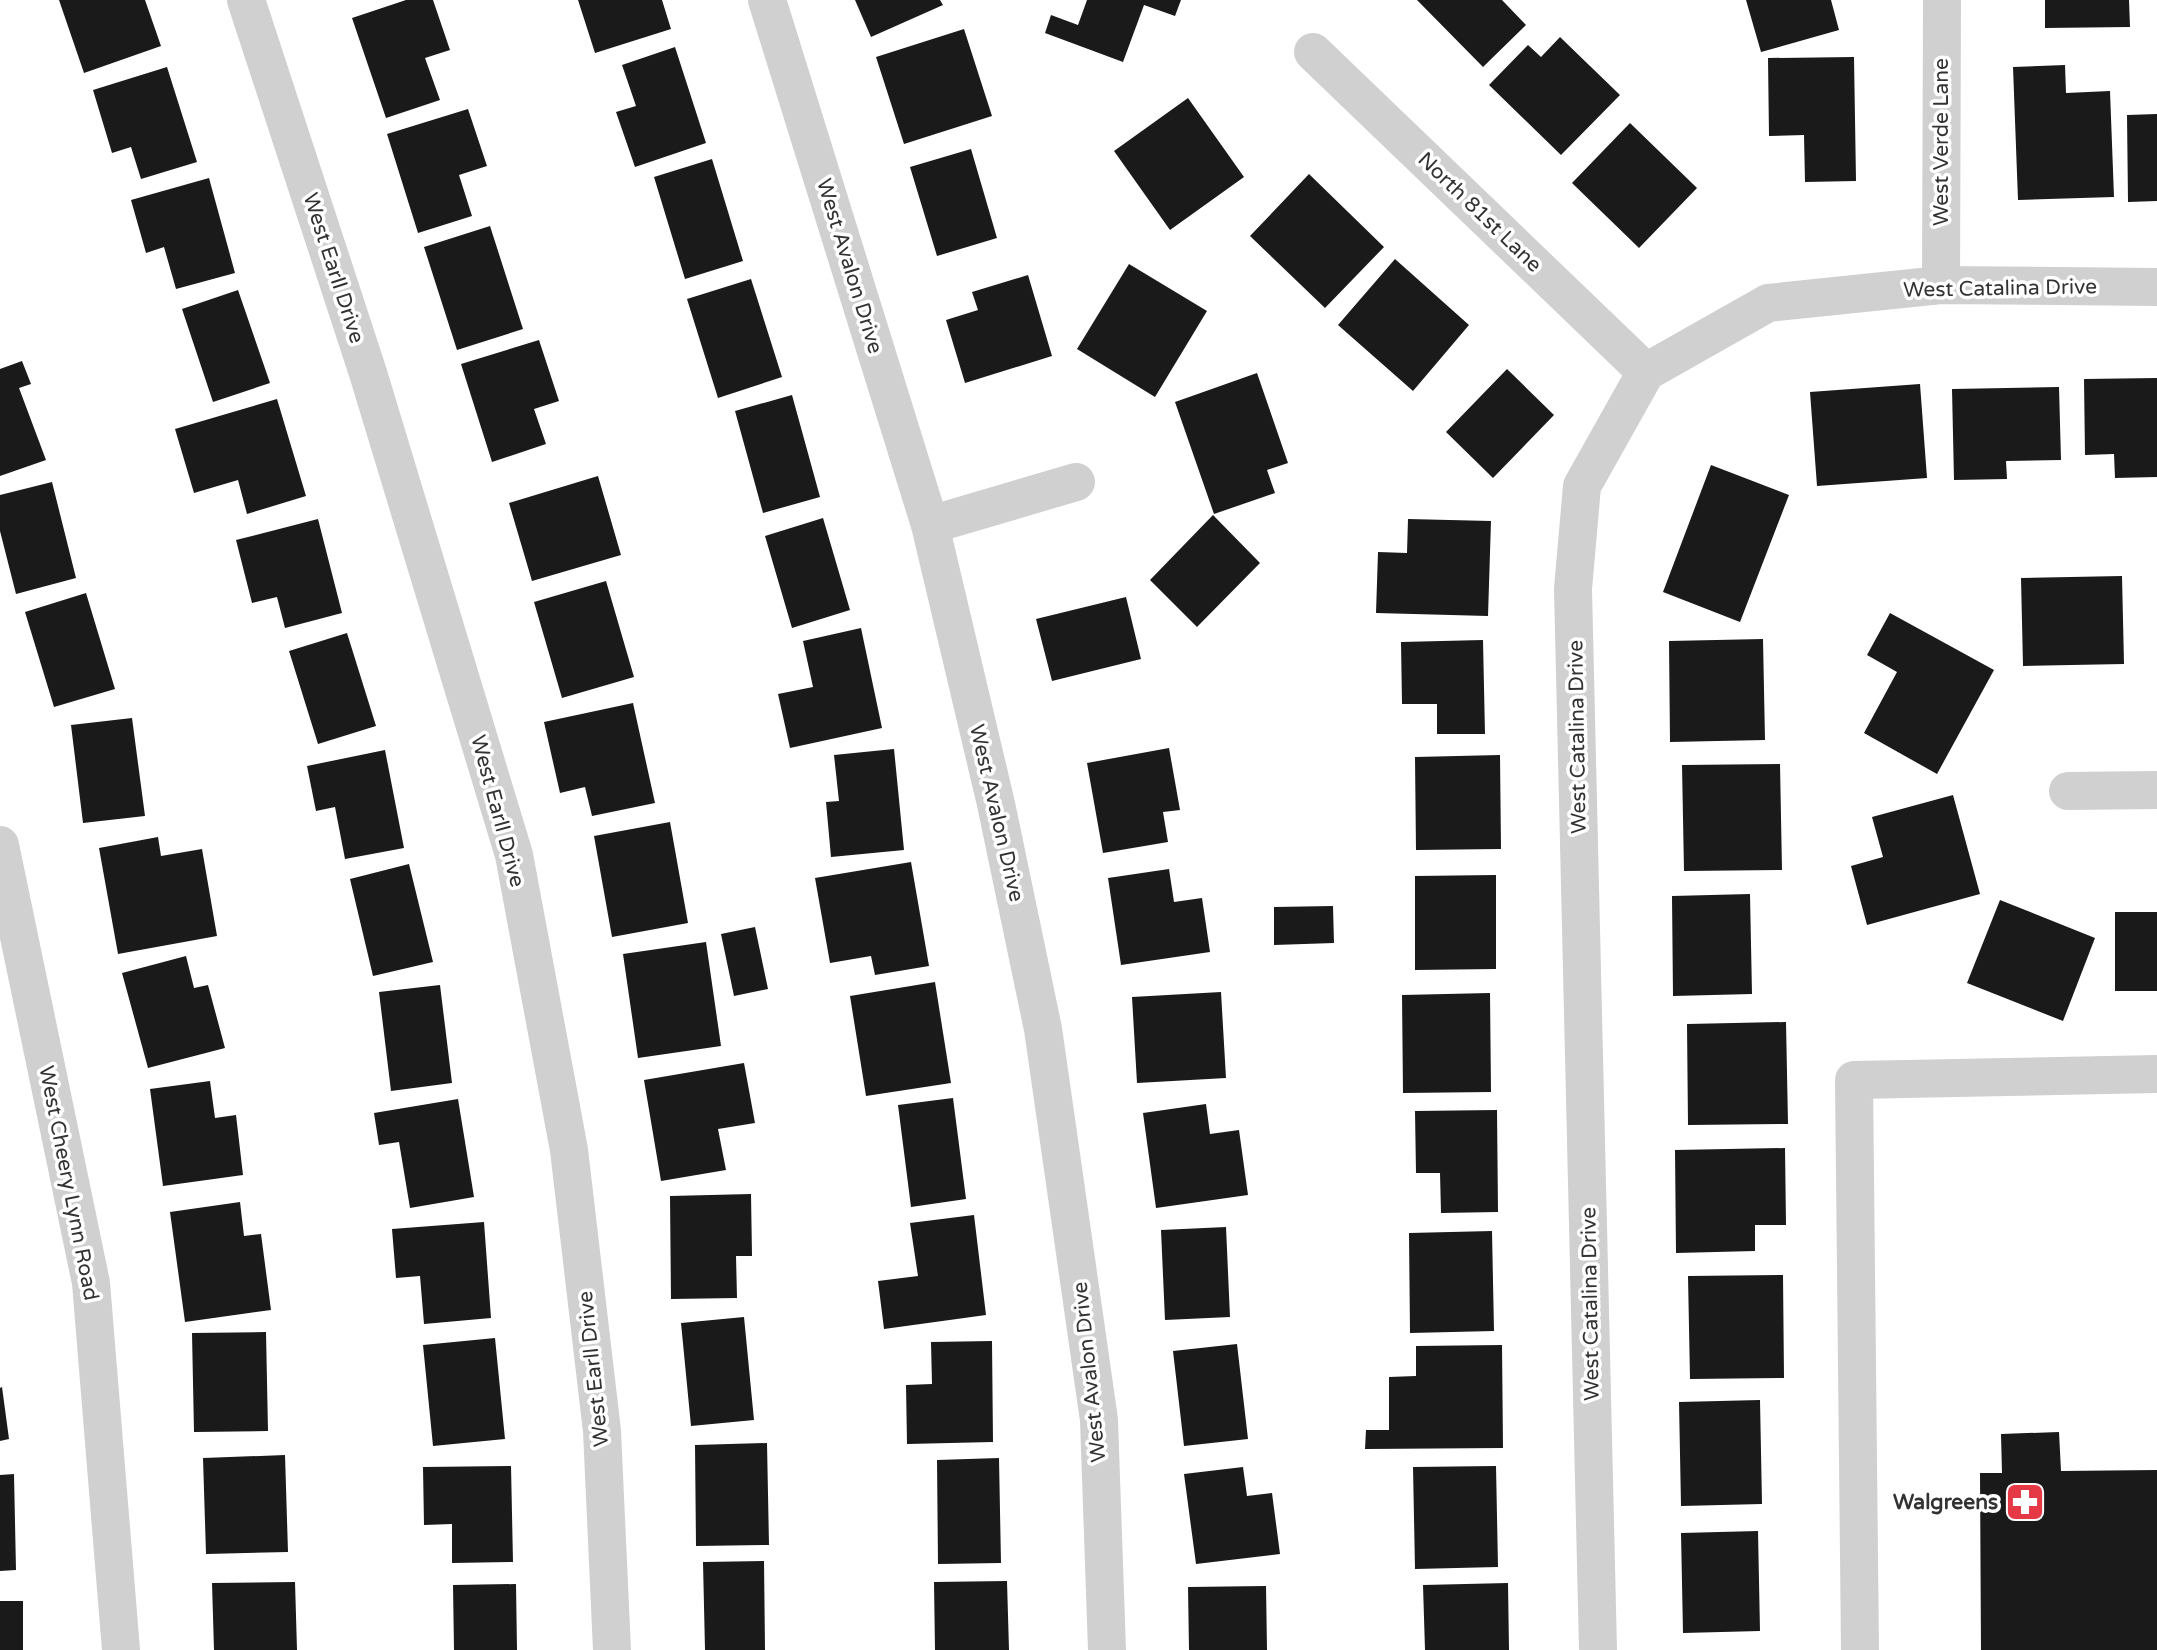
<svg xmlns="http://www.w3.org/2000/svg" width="2157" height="1650" viewBox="0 0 2157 1650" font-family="'Varela Round',sans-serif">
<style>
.building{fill:#1a1a1a}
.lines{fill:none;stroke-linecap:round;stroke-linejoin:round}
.minor{stroke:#d0d0d0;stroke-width:38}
.labels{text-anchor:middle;stroke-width:7;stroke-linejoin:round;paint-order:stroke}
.street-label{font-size:21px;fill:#333;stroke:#fff}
.poi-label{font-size:21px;font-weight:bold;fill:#333;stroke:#fff;text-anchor:end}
</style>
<rect width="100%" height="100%" fill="#fff"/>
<path class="building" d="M59 0H145L161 46 84 73Z
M406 0H433L450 50 425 58 440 100 386 118 352 18Z
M578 0H662L671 29 595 53Z
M855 0H940L943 5 871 37Z
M1087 0H1181L1175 16 1144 5 1123 62 1045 33 1051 15 1078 25Z
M1417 0H1502L1526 25 1483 67Z
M1746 0H1831L1839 30 1761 52Z
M2045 0H2129L2130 27 2045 28Z
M964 29 992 116 904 144 876 57Z
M1560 37 1620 95 1561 155 1489 85 1528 45 1541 57Z
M675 47 706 143 635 167 616 112 636 106 622 65Z
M1854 57 1856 181 1805 182 1804 135 1769 136 1768 58Z
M2065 65 2066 93 2110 91 2114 197 2018 200 2013 67Z
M167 67 197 162 141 179 131 147 112 153 93 90Z
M1188 98 1244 177 1170 230 1114 151Z
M468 109 487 166 459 175 472 216 418 233 387 134Z
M2157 114V201L2128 202 2127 115Z
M1630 123 1697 188 1639 248 1572 183Z
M971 149 997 238 937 256 910 167Z
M712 159 743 261 685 279 654 177Z
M1309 174 1384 247 1325 308 1250 236Z
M209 178 235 273 176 289 164 247 146 253 131 200Z
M490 226 523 329 457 350 424 247Z
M1395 259 1469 325 1413 391 1338 325Z
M1129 264 1207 311 1155 397 1077 349Z
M1028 275 1052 356 965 383 946 320 978 310 972 292Z
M751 279 782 377 718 398 687 299Z
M238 290 270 383 213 402 182 309Z
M539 340 559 401 534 409 546 444 492 462 461 364Z
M22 361 31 384 19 388 46 460 0 476V369Z
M1507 369 1554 415 1493 478 1446 432Z
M1257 373 1288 463 1267 470 1275 493 1214 514 1175 402Z
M2157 378V477L2115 478 2114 454 2085 455 2084 379Z
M1920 384 1927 478 1817 486 1810 392Z
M2059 387 2061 460 2006 461 2007 479 1954 480 1952 389Z
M792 395 820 497 763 513 735 411Z
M277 399 306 496 247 514 238 480 194 493 175 429Z
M1711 465 1789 495 1740 622 1663 592Z
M598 476 621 555 532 581 509 503Z
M52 482 76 578 16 594 0 531V495Z
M1213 515 1260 563 1197 627 1150 580Z
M823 518 850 610 792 628 765 536Z
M318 519 342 613 285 628 277 597 252 603 236 540Z
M1408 519 1491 521 1488 616 1376 613 1378 552 1407 553Z
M2122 576 2124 664 2023 666 2021 578Z
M606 581 634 677 562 698 534 602Z
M86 593 115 689 54 707 25 612Z
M1126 597 1141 659 1052 681 1036 619Z
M1890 613 1994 670 1937 774 1864 733 1897 672 1867 655Z
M861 628 882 728 790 748 778 694 813 687 803 641Z
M347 633 376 726 318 744 289 651Z
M1763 639 1765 740 1670 742 1669 641Z
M1483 640 1485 734H1437V704H1402L1401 642Z
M633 703 655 803 592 816 585 787 560 793 544 722Z
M132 718 145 816 83 823 71 725Z
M1169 748 1180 810 1163 812 1168 842 1103 853 1087 763Z
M894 749 904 850 831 857 826 802 839 801 834 755Z
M385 750 404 848 345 859 335 807 316 811 307 766Z
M1500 755 1501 849 1416 850 1415 757Z
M1780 764 1782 870 1684 871 1682 765Z
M1953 795 1980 894 1867 925 1851 866 1883 857 1872 817Z
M670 822 688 923 612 937 594 836Z
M158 837 161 856 202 849 217 936 118 954 99 848Z
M911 862 929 966 875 975 871 956 830 963 815 878Z
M409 864 433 962 373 976 350 879Z
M1169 869 1174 902 1202 898 1210 952 1121 965 1108 878Z
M1496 875V969L1415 970V876Z
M1750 894 1752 994 1673 996 1672 896Z
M2000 900 2095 938 2063 1021 1967 983Z
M1333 906 1334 943 1274 945V907Z
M2115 912H2157V991H2115Z
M755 927 768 989 734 996 721 934Z
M706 942 721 1046 638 1058 623 954Z
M186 956 194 988 208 985 225 1048 148 1068 122 973Z
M935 982 951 1083 866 1096 850 996Z
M440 985 452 1083 391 1091 379 992Z
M1221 992 1226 1078 1137 1083 1132 997Z
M1490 993 1491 1092 1403 1093 1402 995Z
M1786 1022 1788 1124 1688 1125 1687 1024Z
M744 1063 755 1123 718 1129 726 1170 661 1181 644 1080Z
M210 1081 215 1118 236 1115 243 1175 163 1186 150 1089Z
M953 1098 966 1199 911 1207 898 1105Z
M458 1099 474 1197 410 1208 399 1142 379 1145 374 1113Z
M1206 1104 1210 1134 1239 1130 1248 1195 1156 1208 1143 1113Z
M1497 1110 1498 1212 1441 1213 1440 1173H1416L1415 1111Z
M1785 1148 1786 1225H1755V1251L1676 1253 1675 1150Z
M751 1194 752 1256H736L737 1298 671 1299 670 1196Z
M240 1202 244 1236 261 1234 271 1310 185 1322 170 1212Z
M974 1215 986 1315 884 1329 878 1281 918 1276 910 1223Z
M484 1222 491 1318 424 1324 420 1276 396 1278 392 1229Z
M1226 1227 1230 1317 1165 1320 1161 1230Z
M1492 1231 1494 1331 1410 1333 1409 1233Z
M1783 1275 1784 1378 1690 1379 1688 1276Z
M744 1317 754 1420 691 1426 681 1323Z
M266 1332 268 1431 194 1432 192 1333Z
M495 1338 505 1439 433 1446 423 1345Z
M992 1341 993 1442 907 1444 906 1385 932 1384 931 1342Z
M1237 1344 1248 1439 1184 1446 1173 1351Z
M1502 1345 1503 1448 1365 1449 1366 1430H1389V1377L1416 1376V1346Z
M2 1387 9 1439 0 1441V1388Z
M1760 1400 1762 1504 1681 1506 1679 1402Z
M2059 1432 2061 1471 2157 1470V1650H1981L1980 1473H2002L2001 1434Z
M767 1443 769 1545 696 1546 695 1445Z
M285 1455 288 1552 206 1554 203 1458Z
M999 1458 1001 1563 938 1564 937 1460Z
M511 1466 513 1562 452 1563V1524L424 1525 423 1467Z
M1496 1466 1498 1567 1415 1569 1413 1467Z
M1243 1467 1247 1496 1272 1493 1280 1554 1196 1564 1184 1474Z
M14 1474 16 1570 0 1571V1475Z
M1758 1531 1760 1631 1683 1633 1681 1533Z
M764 1561 765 1650H705L703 1562Z
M1007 1581 1009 1650H935L934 1582Z
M295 1582 297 1650H214L212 1583Z
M1508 1583 1509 1650H1425L1423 1585Z
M516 1584 517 1650H454L453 1585Z
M1266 1586 1267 1650H1189L1188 1587Z
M0 1601H23V1650H0Z"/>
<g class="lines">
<path class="minor" d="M246 0 368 373 514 855 569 1150 602 1431 612 1650
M767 0 930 525 996 804 1043 1029 1099 1420 1107 1650
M1313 52 1646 372
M1941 285 1942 0
M930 525 1076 482
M2068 791 2157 790
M0 845 91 1283 121 1650
M1598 1650 1573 589 1582 486 1646 372 1768 303 1941 285 2157 287
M1860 1650 1854 1080 2157 1074"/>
</g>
<defs>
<g id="pharmacy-square" transform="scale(2.0125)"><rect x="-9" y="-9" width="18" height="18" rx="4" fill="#e63946" stroke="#fff"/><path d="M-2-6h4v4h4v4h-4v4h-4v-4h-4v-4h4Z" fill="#fff"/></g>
</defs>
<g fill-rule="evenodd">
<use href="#pharmacy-square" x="2025" y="1502"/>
</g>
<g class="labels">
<g class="street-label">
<text transform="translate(1941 142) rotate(-90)" y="7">West Verde Lane</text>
<text transform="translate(1480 212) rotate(44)" y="7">North 81st Lane</text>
<text transform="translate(850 266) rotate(73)" y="7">West Avalon Drive</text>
<text transform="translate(334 268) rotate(72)" y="7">West Earll Drive</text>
<text transform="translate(2000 288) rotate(-1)" y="7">West Catalina Drive</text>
<text transform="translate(1577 737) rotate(-91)" y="7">West Catalina Drive</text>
<text transform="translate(498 811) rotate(75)" y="7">West Earll Drive</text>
<text transform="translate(997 813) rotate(77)" y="7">West Avalon Drive</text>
<text transform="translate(69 1183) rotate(79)" y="7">West Cheery Lynn Road</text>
<text transform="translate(1590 1304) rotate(-91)" y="7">West Catalina Drive</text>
<text transform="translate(593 1369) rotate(-96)" y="7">West Earll Drive</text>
<text transform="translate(1089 1372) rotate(-96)" y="7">West Avalon Drive</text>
</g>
<g class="poi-label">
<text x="1998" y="1509">Walgreens</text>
</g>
</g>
</svg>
